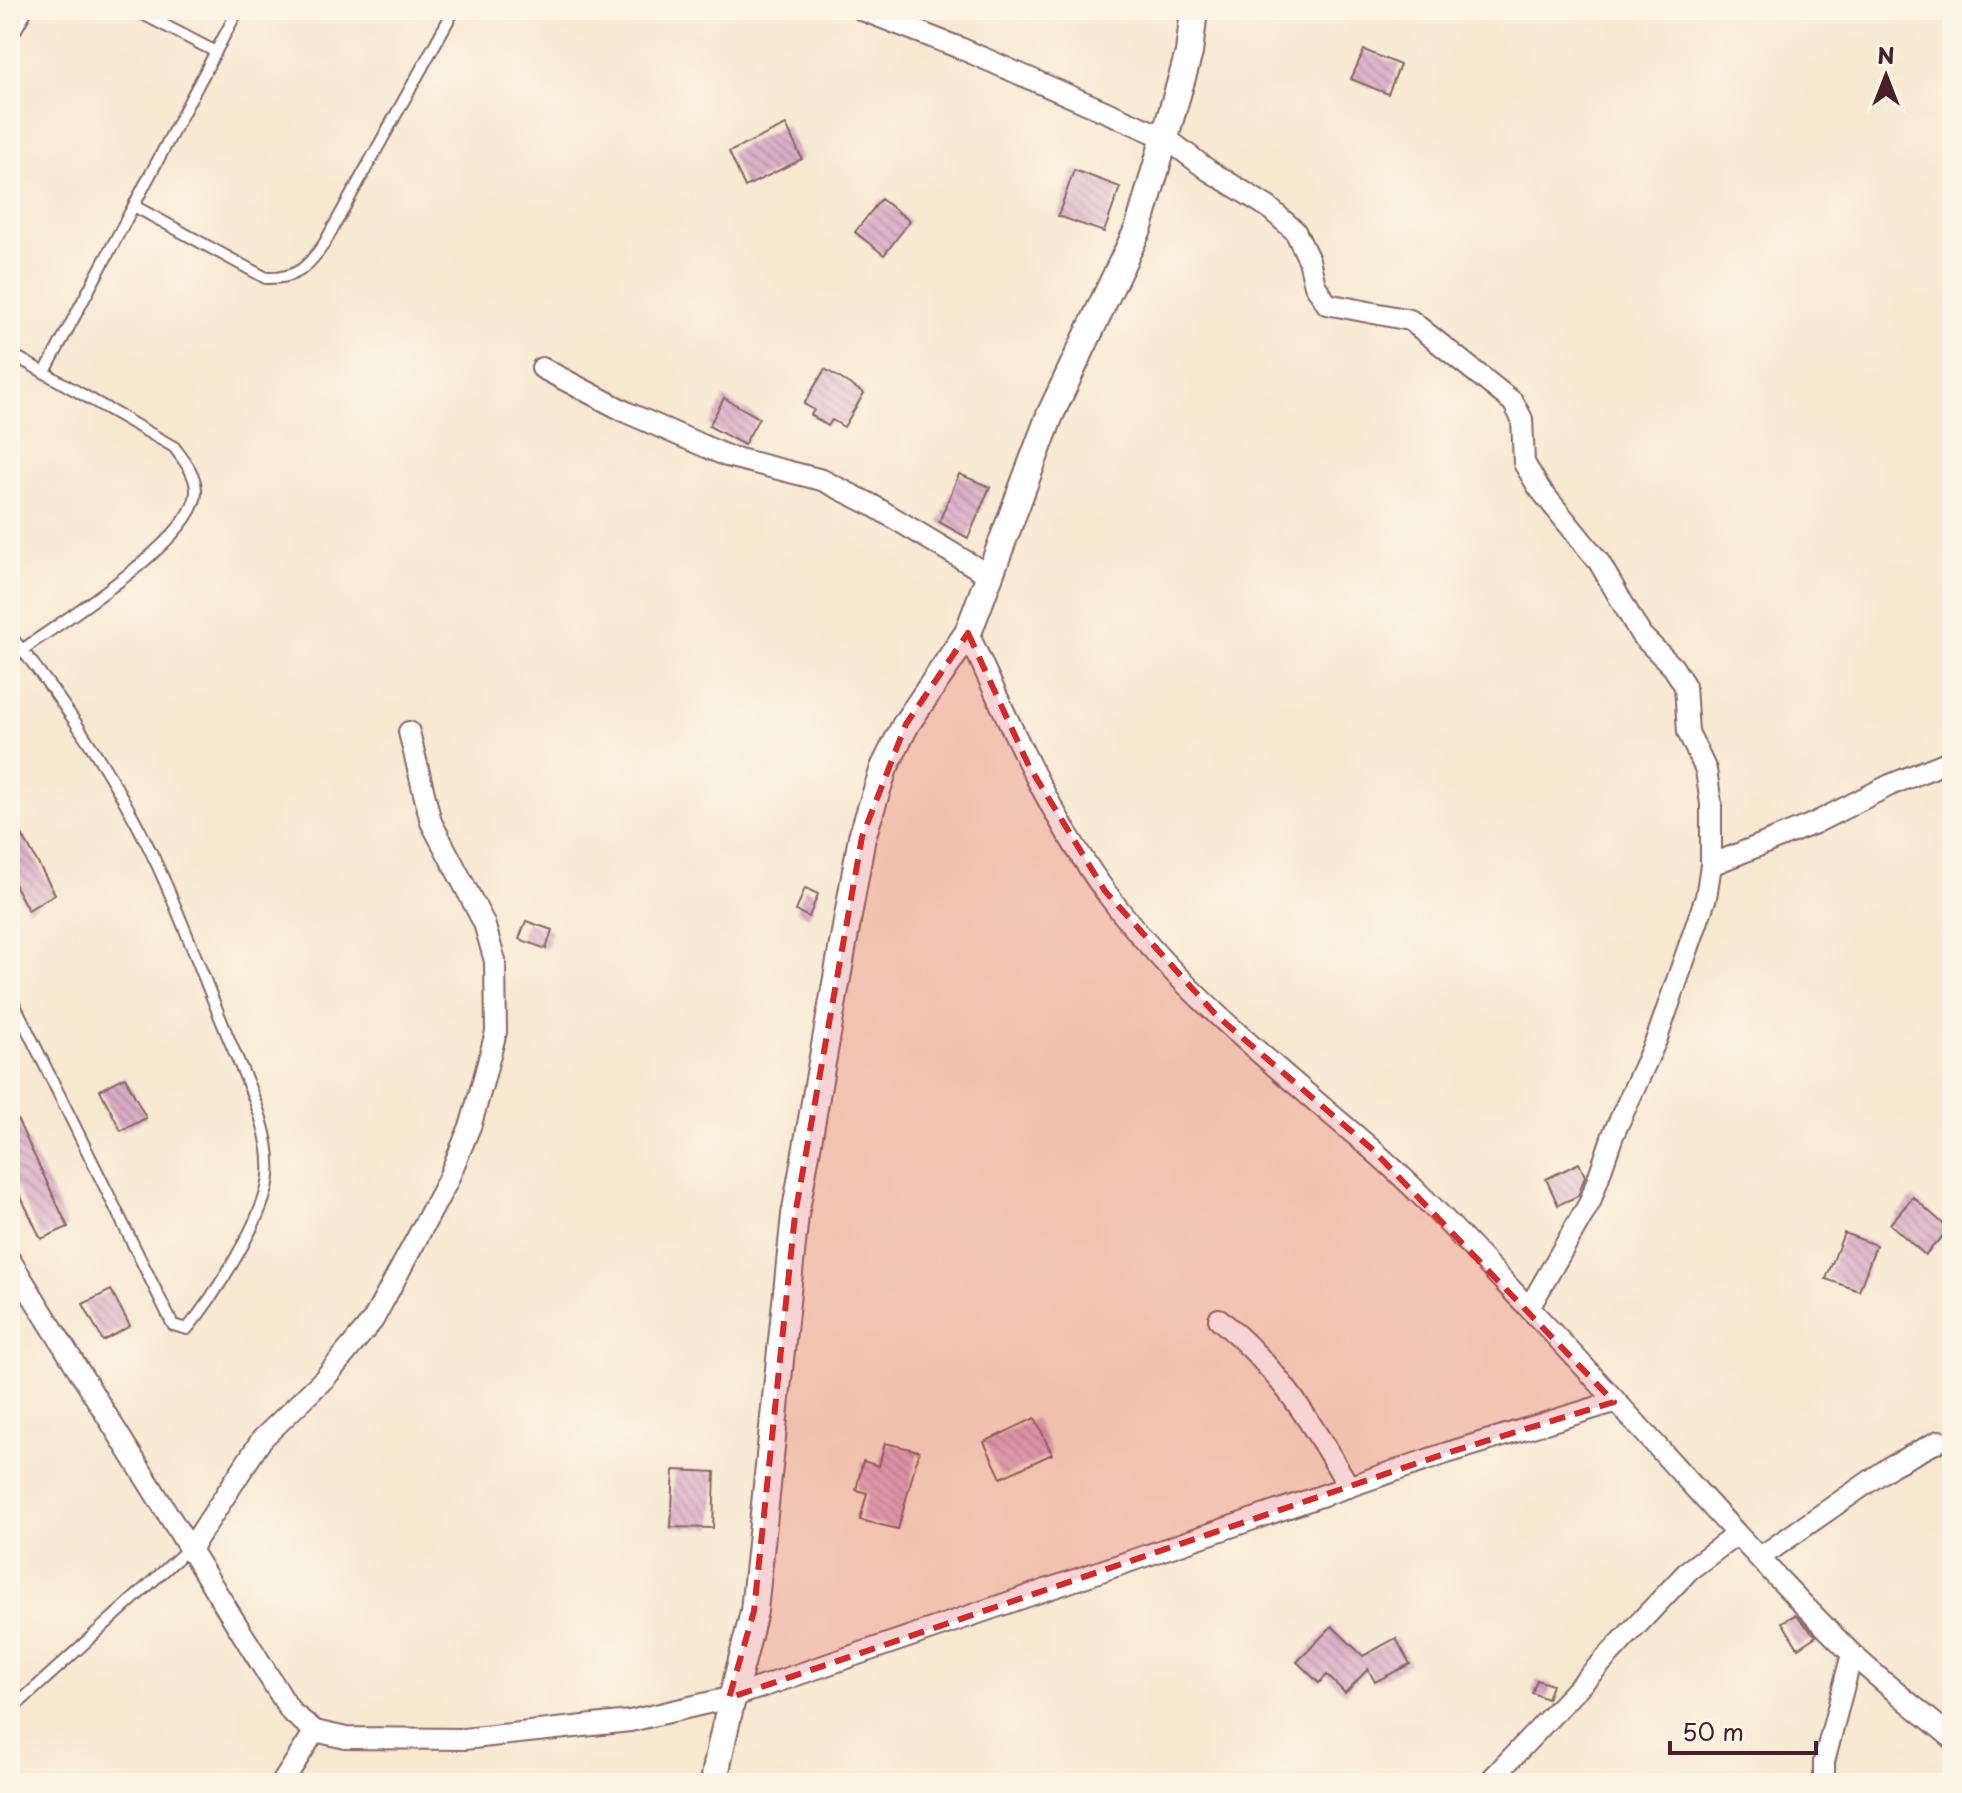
<svg xmlns="http://www.w3.org/2000/svg" width="1962" height="1793" viewBox="0 0 1962 1793" font-family="'Playpen Sans',sans-serif">
<style>
.building{fill:url(#building-back-hatch)}
.lines{fill:none;stroke-linecap:round;stroke-linejoin:round}
.service-casing{stroke:#876565;stroke-width:14}
.minor-casing{stroke:#876565;stroke-width:24}
.tertiary-casing{stroke:#876565;stroke-width:30}
.service{stroke:#fff;stroke-width:10}
.minor{stroke:#fff;stroke-width:20}
.tertiary{stroke:#fff;stroke-width:26}
.marked{fill:#d62828;fill-opacity:0.2;stroke:#d62828;stroke-width:6;stroke-dasharray:16 10;stroke-linejoin:round}
</style>
<defs>
<pattern id="building-back-hatch" width="6" height="6" patternUnits="userSpaceOnUse" patternTransform="scale(2)"><rect width="6" height="6" fill="#daacc6"/><path d="M-1 5l2 2M0 0l6 6M5-1l2 2" fill="none" stroke="#b38ba1"/></pattern>
</defs>
<rect width="100%" height="100%" fill="#fcf5e5"/>
<filter id="ink" filterUnits="userSpaceOnUse"><feTurbulence type="fractalNoise" baseFrequency=".0125" numOctaves="2"/><feDisplacementMap in="SourceGraphic" scale="16" xChannelSelector="R" yChannelSelector="G"/><feConvolveMatrix kernelMatrix="1 2 1 2 8 2 1 2 1" color-interpolation-filters="sRGB"/></filter>
<filter id="wash" filterUnits="userSpaceOnUse"><feTurbulence type="fractalNoise" baseFrequency=".006" numOctaves="4" result="noise"/><feDisplacementMap in="SourceGraphic" scale="32" xChannelSelector="R" yChannelSelector="G"/><feGaussianBlur stdDeviation="1.8" result="paint"/><feColorMatrix in="noise" values="0 0 0 0 0 0 0 0 0 0 0 0 0 0 0 0 0 1.4 0 .05"/><feComposite in="paint" operator="in"/></filter>
<g filter="url(#wash)">
<rect width="100%" height="100%" fill="#f7e8d0"/>
<g id="blocks">
<path class="building" d="M1364 50 1400 65 1388 94 1351 79Z
M786 125 802 159 745 187 729 152Z
M1074 170 1120 187 1104 232 1058 216Z
M881 199 910 221 884 255 855 232Z
M825 369 864 393 844 427 832 420 828 426 811 415 814 410 804 404Z
M724 398 759 418 744 445 709 426Z
M959 474 990 487 968 538 939 522Z
M10 813 55 894 28 910 10 877Z
M805 888 818 894 809 917 796 911Z
M526 921 552 930 546 949 519 939Z
M125 1077 146 1118 121 1131 100 1090Z
M10 1104 68 1227 41 1239 10 1174Z
M1579 1163 1585 1176 1578 1196 1558 1205 1546 1179Z
M1913 1197 1949 1229 1925 1255 1890 1224Z
M1844 1233 1876 1245 1859 1291 1826 1279Z
M111 1290 130 1326 103 1341 83 1304Z
M1035 1418 1052 1454 1001 1478 984 1442Z
M885 1443 919 1451 898 1529 860 1520 867 1493 856 1490 863 1461 879 1466Z
M674 1470 715 1472 713 1528 671 1527Z
M1795 1615 1816 1636 1798 1648 1782 1622Z
M1332 1626 1363 1656 1396 1638 1410 1664 1375 1682 1368 1669 1345 1693 1327 1675 1319 1683 1297 1662Z
M1537 1680 1552 1685 1547 1699 1532 1693Z"/>
</g>
</g>
<g filter="url(#ink)">
<use href="#blocks" fill-opacity="0" stroke="#876565" stroke-width="2"/>
<g class="lines">
<g class="service-casing">
<path id="service" d="M135 10 216 52
M10 40 27 10
M134 206 266 278C296 279 307 268 324 244L454 10
M10 353 174 447C183 459 196 474 196 491 197 538 62 621 22 650
M45 372 238 10
M10 635C69 706 127 796 164 880 186 930 205 981 226 1032 243 1075 273 1128 269 1176 266 1216 214 1297 187 1329L173 1325 10 995
M10 1711 188 1549"/>
</g>
<g class="minor-casing">
<path id="minor" d="M862 10 960 48 1166 138 1208 170 1268 207 1295 231 1309 260 1315 285 1327 304 1410 320 1513 402 1522 419 1524 463 1539 488 1599 562 1641 635 1673 667 1685 686 1688 732 1706 770 1711 804V865L1706 897 1657 1038 1613 1135 1590 1202 1529 1308
M542 368 628 413 727 456 822 480 872 505 992 577
M968 633C1008 721 1048 813 1105 891 1178 991 1276 1066 1368 1146 1424 1194 1475 1252 1527 1306 1636 1419 1737 1540 1849 1651 1881 1682 1918 1709 1952 1738
M1711 865 1815 823 1890 785 1952 760
M10 1260 291 1712 315 1731 346 1738 464 1739 630 1721 729 1698 1447 1453 1614 1402
M1219 1319C1279 1369 1310 1420 1349 1487
M189 1551 262 1439 325 1378 373 1320 447 1182 471 1124 484 1078 496 1032 495 961 484 923 431 822 409 732
M1759 1558 1893 1465 1939 1441
M282 1783 315 1731
M1488 1783 1689 1570 1736 1535
M1824 1783V1762L1852 1654"/>
</g>
<g class="tertiary-casing">
<path id="tertiary" d="M714 1783C723 1724 741 1669 754 1611L795 1215 862 837 884 768 906 724 968 633 1050 415 1139 227 1189 53 1194 10"/>
</g>
<use href="#service" class="service"/>
<use href="#minor" class="minor"/>
<use href="#tertiary" class="tertiary"/>
</g>
</g>
<path class="marked" d="M968 633 1029 766 1105 891 1216 1015 1371 1148 1614 1402 1447 1453 729 1698 754 1611 795 1215 862 837 906 724Z"/>
<rect width="1962" height="1793" fill="none" stroke="#fcf5e5" stroke-width="40"/>
<g transform="translate(1886 76)" stroke="#fcf5e5" stroke-width="6" paint-order="stroke">
<path d="M0-6L14 30L0 20L-14 30Z" fill="#4a1f2b"/>
<text y="-12" font-size="22" font-weight="bold" text-anchor="middle" fill="#4a1f2b">N</text>
</g>
<path d="M1670 1741v12h146v-12" fill="none" stroke="#4a1f2b" stroke-width="4"/>
<text x="1682" y="1741" font-size="24" fill="#4a1f2b" stroke="#fcf5e5" stroke-width="6" paint-order="stroke">50 m</text>
</svg>
